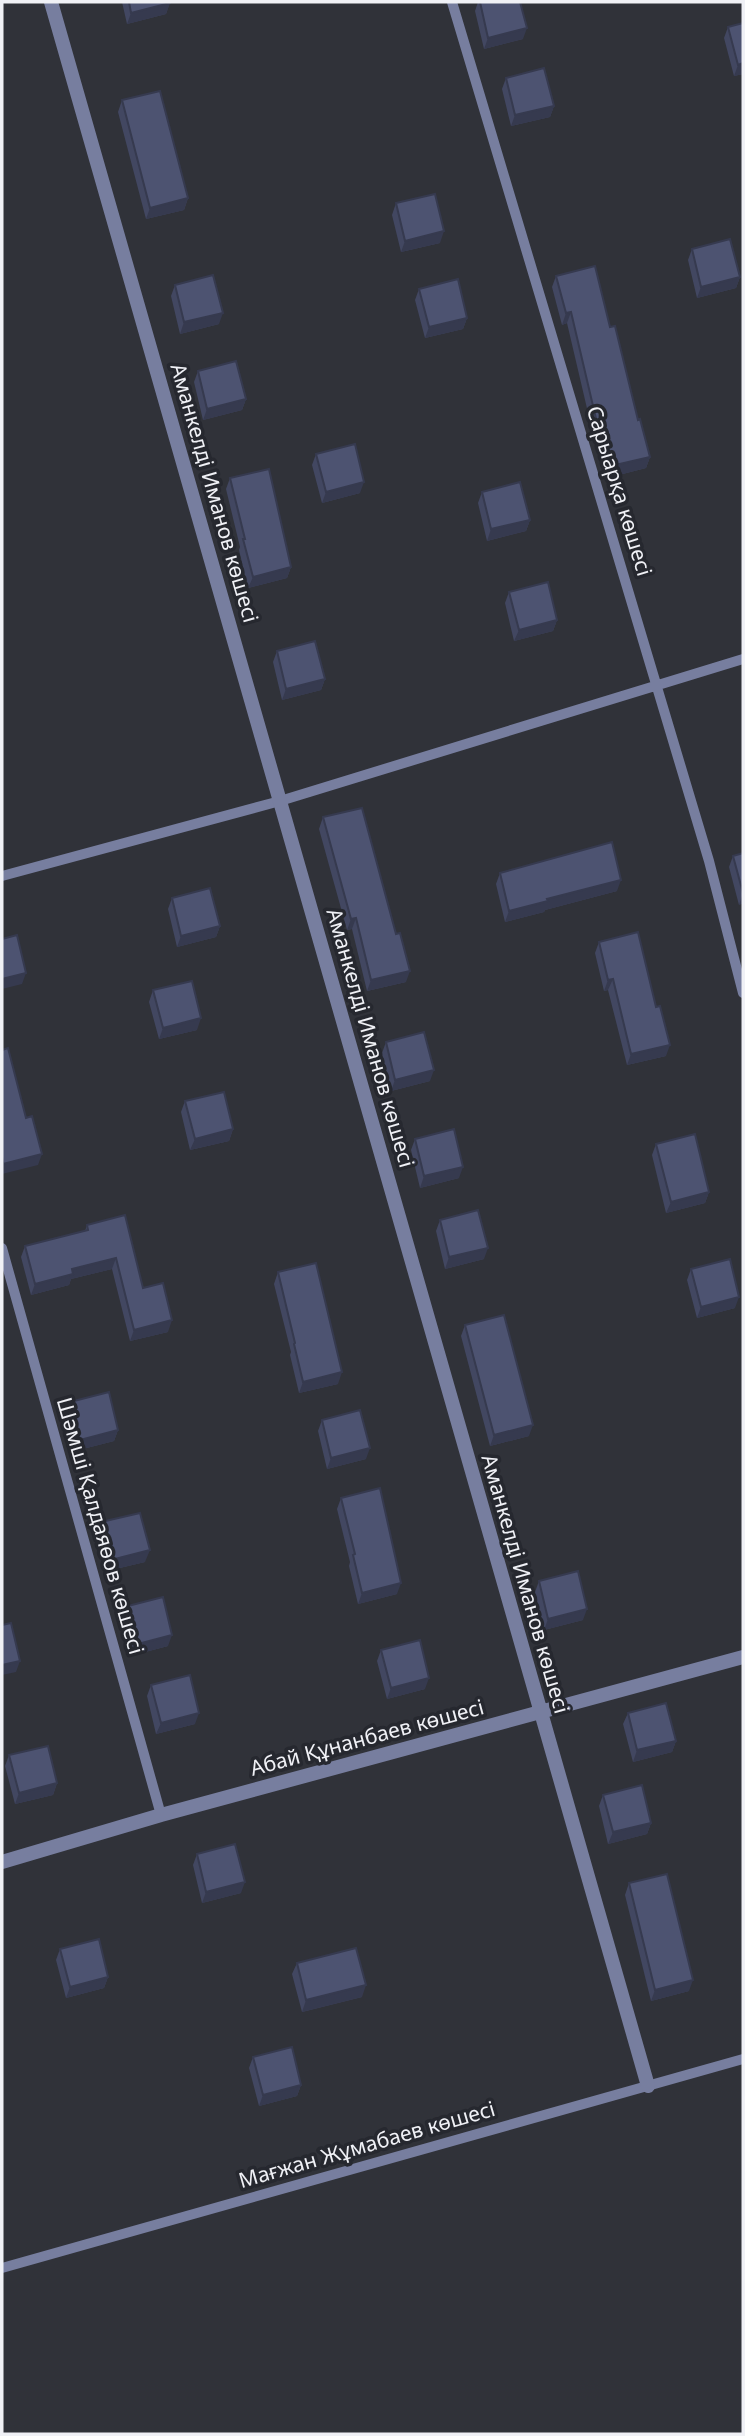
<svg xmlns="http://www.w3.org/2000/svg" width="745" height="2436" viewBox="0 0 745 2436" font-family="'Noto Sans',sans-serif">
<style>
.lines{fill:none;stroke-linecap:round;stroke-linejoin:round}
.lane{stroke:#777e9f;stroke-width:10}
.street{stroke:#777e9f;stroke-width:14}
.wall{fill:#424761}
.shaded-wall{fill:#363a4f}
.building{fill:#4d5371;stroke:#363a4f;stroke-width:2}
.labels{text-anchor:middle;stroke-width:7;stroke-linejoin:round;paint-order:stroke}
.street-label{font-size:21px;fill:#f0f1f6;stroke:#26282f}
</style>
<rect width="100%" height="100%" fill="#303239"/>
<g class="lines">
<path class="lane" d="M452 2 709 861 743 993
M2 876 280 801 743 659
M2 1248 161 1815
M2 2268 743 2059"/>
<path class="street" d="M51 2 648 2086
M2 1862 161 1815 743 1657"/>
</g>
<path class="wall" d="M122 2H170L166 14 127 24Z
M478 2H520L523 39 484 49 475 11Z
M728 27 743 74 734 76 724 38Z
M506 78 554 106 550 117 511 126 502 89Z
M122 100 188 198 184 210 146 219 118 112Z
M396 203 440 243 401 252 392 215Z
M692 249 740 277 736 288 697 298 688 260Z
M556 276 610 327 638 420 650 457 646 468 607 478 596 433 593 434 567 323 562 325 552 287Z
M175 285 219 324 180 334 171 296Z
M419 289 467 318 463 329 425 338 415 300Z
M198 371 246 399 242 410 203 420 194 382Z
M316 454 360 493 322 503 312 465Z
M230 478 291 567 287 578 248 588 239 550 240 547 226 489Z
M482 492 530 520 526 531 487 541 478 503Z
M509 592 557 620 553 631 514 641 505 603Z
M277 651 325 679 321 690 282 700 273 662Z
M323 817 406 982 367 991 352 929 347 930 319 829Z
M743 853V903L739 905 729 867 733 856Z
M500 873 617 891 545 910 544 912 505 922 496 884Z
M172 898 220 926 216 937 177 947 168 909Z
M599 942 666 1056 627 1065 608 990 604 991 595 953Z
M153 990 197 1030 159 1039 149 1002Z
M386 1042 430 1081 391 1091 382 1053Z
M185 1101 233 1129 229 1141 190 1150 181 1112Z
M415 1139 459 1178 420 1188 411 1150Z
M656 1144 709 1192 705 1203 666 1213 652 1155Z
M440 1220 484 1259 445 1269 436 1231Z
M87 1225 143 1288 168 1332 130 1341 112 1269 71 1279 69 1285 31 1295 21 1257 25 1246 85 1231Z
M691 1269 735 1308 697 1318 687 1280Z
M278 1272 338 1384 299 1393 290 1355 291 1352 274 1284Z
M465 1325 529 1436 490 1446 461 1336Z
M70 1402 118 1430 114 1441 75 1451 66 1413Z
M322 1420 366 1459 327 1469 318 1431Z
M341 1498 397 1594 358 1604 349 1566 350 1562 337 1509Z
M101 1522 145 1562 107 1571 97 1533Z
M539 1581 583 1620 544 1630 535 1592Z
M124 1607 168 1646 130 1656 120 1618Z
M381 1650 425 1689 387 1699 377 1661Z
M151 1685 195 1724 156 1734 147 1696Z
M628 1713 676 1741 672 1752 633 1762 623 1724Z
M9 1755 57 1783 53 1795 15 1804 5 1766Z
M603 1795 651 1823 647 1834 608 1844 599 1806Z
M197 1854 241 1893 202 1903 193 1865Z
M629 1883 689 1991 651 2001 625 1895Z
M60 1949 108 1977 104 1988 66 1998 56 1960Z
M297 1963 362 1997 302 2012 292 1974Z
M253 2057 301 2085 297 2096 259 2106 249 2068Z"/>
<path class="shaded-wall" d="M170 3 166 14 127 24 131 13Z
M527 28 523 39 484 49 488 38Z
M743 63V74L734 76 738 65Z
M554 106 550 117 511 126 515 115Z
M188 198 184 210 146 219 150 208Z
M444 231 440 243 401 252 405 241Z
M740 277 736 288 697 298 701 287Z
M571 312 567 323 562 325 566 313Z
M223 313 219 324 180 334 184 322Z
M467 318 463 329 425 338 429 327Z
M246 399 242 410 203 420 207 409Z
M600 422 596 433 593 434 597 423Z
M650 457 646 468 607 478 611 466Z
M364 482 360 493 322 503 326 492Z
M530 520 526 531 487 541 491 529Z
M291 567 287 578 248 588 253 577Z
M557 620 553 631 514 641 519 630Z
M325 679 321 690 282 700 286 689Z
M621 880 617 891 545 910 544 912 505 922 509 911 547 899Z
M743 893V903L739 905Z
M356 918 352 929 347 930 351 919Z
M220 926 216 937 177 947 181 936Z
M410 971 406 982 367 991 371 980Z
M26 973 22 984 2 989V979Z
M613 979 608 990 604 991 608 980Z
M201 1018 197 1030 159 1039 163 1028Z
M670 1045 666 1056 627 1065 631 1054Z
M434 1070 430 1081 391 1091 395 1080Z
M233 1129 229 1141 190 1150 195 1139Z
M42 1154 38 1165 2 1174V1168L3 1164Z
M463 1167 459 1178 420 1188 424 1176Z
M709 1192 705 1203 666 1213 671 1202Z
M488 1248 484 1259 445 1269 449 1257Z
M116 1258 112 1269 71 1279 69 1285 31 1295 35 1284 72 1269Z
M739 1297 735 1308 697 1318 701 1307Z
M172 1320 168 1332 130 1341 134 1330Z
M342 1372 338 1384 299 1393 303 1382Z
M533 1425 529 1436 490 1446 494 1435Z
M118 1430 114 1441 75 1451 80 1440Z
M370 1448 366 1459 327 1469 331 1458Z
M150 1550 145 1562 107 1571 111 1560Z
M401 1583 397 1594 358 1604 362 1593Z
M587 1609 583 1620 544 1630 548 1619Z
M172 1635 168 1646 130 1656 134 1645Z
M20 1661 16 1672 2 1675V1665Z
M429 1678 425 1689 387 1699 391 1688Z
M199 1713 195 1724 156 1734 161 1723Z
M676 1741 672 1752 633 1762 637 1750Z
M57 1783 53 1795 15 1804 19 1793Z
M651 1823 647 1834 608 1844 613 1832Z
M245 1882 241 1893 202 1903 206 1892Z
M108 1977 104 1988 66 1998 70 1987Z
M693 1980 689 1991 651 2001 655 1990Z
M366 1985 362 1997 302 2012 306 2000Z
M301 2085 297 2096 259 2106 263 2095Z"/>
<path class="building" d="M129 2H170V3L131 13Z
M480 2H520L527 28 488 38Z
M743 23V63L738 65 728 27Z
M544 68 554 106 515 115 506 78Z
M160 91 188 198 150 208 122 100Z
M435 194 444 231 405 241 396 203Z
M730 239 740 277 701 287 692 249Z
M595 266 610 327 615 326 638 420 640 419 650 457 611 466 600 422 597 423 571 312 566 313 556 276Z
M213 275 223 313 184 322 175 285Z
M458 279 467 318 429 327 419 289Z
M236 361 246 399 207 409 198 371Z
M355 444 364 482 326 492 316 454Z
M269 469 291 567 253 577 243 539H245L230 478Z
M520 482 530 520 491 529 482 492Z
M548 582 557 620 519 630 509 592Z
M315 641 325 679 286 689 277 651Z
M362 808 396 934 400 933 410 971 371 980 356 918 351 919 323 817Z
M612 842 621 880 547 899 548 901 509 911 500 873Z
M743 853V893L733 856Z
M210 888 220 926 181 936 172 898Z
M638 932 656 1007 660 1006 670 1045 631 1054 613 979 608 980 599 942Z
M17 935 26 973 2 979V939Z
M192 981 201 1018 163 1028 153 990Z
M424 1032 434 1070 395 1080 386 1042Z
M8 1048 26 1118 32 1116 42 1154 3 1164 2 1157V1050Z
M224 1092 233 1129 195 1139 185 1101Z
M454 1129 463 1167 424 1176 415 1139Z
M695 1134 709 1192 671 1202 656 1144Z
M478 1210 488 1248 449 1257 440 1220Z
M125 1215 143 1288 163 1283 172 1320 134 1330 116 1258 72 1269 73 1274 35 1284 25 1246 88 1230 87 1225Z
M730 1259 739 1297 701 1307 691 1269Z
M316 1263 342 1372 303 1382 294 1344 295 1343 278 1272Z
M504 1315 533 1425 494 1435 465 1325Z
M109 1392 118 1430 80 1440 70 1402Z
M360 1410 370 1448 331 1458 322 1420Z
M380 1488 401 1583 362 1593 353 1555 355 1554 341 1498Z
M140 1513 150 1550 111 1560 101 1522Z
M578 1571 587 1609 548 1619 539 1581Z
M163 1597 172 1635 134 1645 124 1607Z
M11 1623 20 1661 2 1665V1625Z
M420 1640 429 1678 391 1688 381 1650Z
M190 1675 199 1713 161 1723 151 1685Z
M666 1703 676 1741 637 1750 628 1713Z
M48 1746 57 1783 19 1793 9 1755Z
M642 1785 651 1823 613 1832 603 1795Z
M235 1844 245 1882 206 1892 197 1854Z
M667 1874 693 1980 655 1990 629 1883Z
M99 1939 108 1977 70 1987 60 1949Z
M356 1948 366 1985 306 2000 297 1963Z
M292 2047 301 2085 263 2095 253 2057Z"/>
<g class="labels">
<g class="street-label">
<text transform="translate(619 491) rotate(73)" y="7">Сарыарқа көшесі</text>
<text transform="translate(214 493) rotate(74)" y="7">Аманкелді Иманов көшесі</text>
<text transform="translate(370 1038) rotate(74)" y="7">Аманкелді Иманов көшесі</text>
<text transform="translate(100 1526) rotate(74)" y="7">Шәмші Қалдаяөов көшесі</text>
<text transform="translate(525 1584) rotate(74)" y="7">Аманкелді Иманов көшесі</text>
<text transform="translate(367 1738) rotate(-15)" y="7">Абай Құнанбаев көшесі</text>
<text transform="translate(367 2145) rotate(-16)" y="7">Мағжан Жұмабаев көшесі</text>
</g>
</g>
<rect width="745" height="2436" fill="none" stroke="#f0f1f6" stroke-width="7"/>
</svg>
